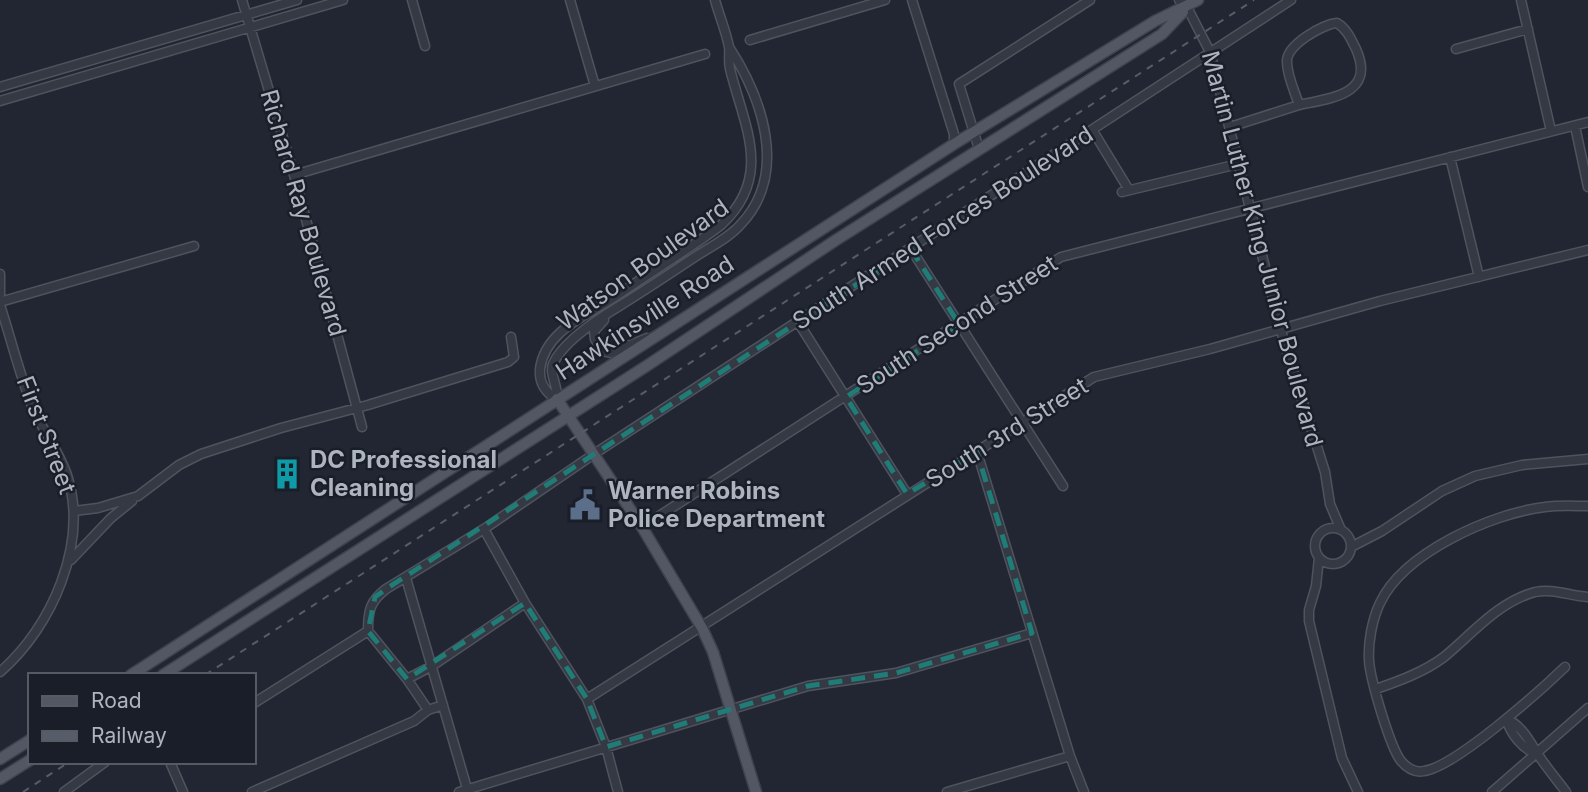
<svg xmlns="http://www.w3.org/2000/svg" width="1588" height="792" viewBox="0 0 1588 792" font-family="Inter,sans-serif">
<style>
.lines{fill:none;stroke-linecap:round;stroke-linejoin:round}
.minor-casing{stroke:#4f535e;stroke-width:11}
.major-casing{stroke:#3e424d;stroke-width:13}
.minor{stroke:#343943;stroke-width:8}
.major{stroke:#525763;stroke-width:10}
.rail{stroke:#575c6a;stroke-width:2;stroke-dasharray:7 7;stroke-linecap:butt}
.marked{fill:none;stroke:#1f7c76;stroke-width:5;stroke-dasharray:14 9;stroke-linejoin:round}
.labels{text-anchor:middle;stroke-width:5;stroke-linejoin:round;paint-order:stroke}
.street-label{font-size:24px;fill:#aeb3c0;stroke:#1a1e28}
.poi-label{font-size:24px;font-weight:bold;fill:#aeb3c0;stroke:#1a1e28;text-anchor:start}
</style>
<rect width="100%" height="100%" fill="#212632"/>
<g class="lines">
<g class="minor-casing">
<path id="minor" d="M242 0 294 175 362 427
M412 0 425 46
M570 0 595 86
M715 0C719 15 726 31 729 47 730 54 728 61 730 69 744 126 774 176 721 225 688 250 652 271 619 294 591 314 545 329 540 369 539 383 546 393 557 399 558 385 549 374 553 364 563 341 601 317 621 305 647 289 672 272 698 255 712 246 730 237 741 224 789 173 762 98 729 47
M912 0 954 134V144
M1179 0 1187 7 1210 52 1286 349 1325 472 1330 504 1341 530
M1521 0 1551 131
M1337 23C1347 29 1351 39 1356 49 1376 94 1332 98 1299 105 1295 92 1287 76 1287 62 1286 45 1323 24 1337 23Z
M750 40 885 0
M1456 49 1528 29
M0 87 297 0
M0 101 343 0
M1575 126 1588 187
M1230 127 1299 105
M1093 131 1129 190
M979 149 959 84 1090 0
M1450 157 1479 277
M294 175 705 54
M1122 192 1238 164
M911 249 1063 486
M0 274V294
M0 302 194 246
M0 305C10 336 18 368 29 398 38 425 58 448 67 475 89 543 52 627 0 672
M604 320 594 331 595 339 602 351 611 353 647 338
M798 322 907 494
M977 452 1070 756 1084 792
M74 511 98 508 138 496 179 465 201 454 281 428 368 405 508 362 514 357 511 337
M642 527 1061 257 1588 122
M1315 546a18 18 0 1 1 36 0a18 18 0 1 1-36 0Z
M484 529 525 603 587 699 606 747 618 792
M1351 547 1382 531 1442 491 1475 476 1522 465 1588 459
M1319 558 1316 586 1309 610V621L1342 758 1358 792
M71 560 111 518 132 501
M406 578 468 792
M368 631 407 679 428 710
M1565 667C1540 691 1455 767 1424 771 1415 773 1407 768 1401 761 1390 747 1370 679 1369 660 1368 642 1372 620 1380 603 1404 552 1493 513 1545 507 1559 505 1574 506 1588 506
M407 679 432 666 525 603
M1376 689C1399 681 1424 672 1444 657 1472 634 1498 602 1535 592 1553 588 1570 596 1588 597
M587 699 1094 377 1210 349 1380 301 1588 250
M254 703 368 631C368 611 370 601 386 589L484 529 594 454 1291 0
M1506 719C1522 725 1530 742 1539 756 1547 768 1557 780 1566 792
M1506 719C1511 734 1522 749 1537 754
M170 762 183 792
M64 792 105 762
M252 792 414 721 428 710 443 705
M459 792 808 686 896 673 1032 633
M947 792 1070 756
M1492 792 1588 708"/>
</g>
<g class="major-casing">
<path id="major" d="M557 399 642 527 702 628 713 652 756 792
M131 675 954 144 1155 21 1198 0
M163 675 648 365 836 240 1162 34 1183 12
M0 759 30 740
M0 779 30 760"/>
</g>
<use href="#minor" class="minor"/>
<use href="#major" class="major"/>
<path class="rail" d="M205 675 1254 0
M23 792 69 762"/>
</g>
<path class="marked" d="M911 249 959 324 846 397 907 494 977 452 1032 633 896 673 808 686 606 747 587 699 525 603 407 679 368 631 375 597 386 589Z"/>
<defs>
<g id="building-bare" transform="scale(2.415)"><path d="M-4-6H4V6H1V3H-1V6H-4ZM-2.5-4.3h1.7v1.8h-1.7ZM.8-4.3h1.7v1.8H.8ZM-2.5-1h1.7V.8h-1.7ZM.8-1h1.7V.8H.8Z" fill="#0f9aa8" stroke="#1a1e28" stroke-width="2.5" paint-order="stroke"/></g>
<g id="civic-bare" transform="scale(2.415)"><path d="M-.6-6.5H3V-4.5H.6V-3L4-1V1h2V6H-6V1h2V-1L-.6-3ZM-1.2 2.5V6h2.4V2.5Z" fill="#5c6f8a" stroke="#1a1e28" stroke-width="2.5" paint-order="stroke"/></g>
</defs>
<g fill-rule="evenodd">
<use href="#building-bare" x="287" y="474"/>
<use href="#civic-bare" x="585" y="505"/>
</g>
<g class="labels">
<g class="street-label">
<text transform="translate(303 213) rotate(74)" y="8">Richard Ray Boulevard</text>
<text transform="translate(943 228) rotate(-33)" y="8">South Armed Forces Boulevard</text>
<text transform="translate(1262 249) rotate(75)" y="8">Martin Luther King Junior Boulevard</text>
<text transform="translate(643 265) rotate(-36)" y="8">Watson Boulevard</text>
<text transform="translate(645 318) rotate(-33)" y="8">Hawkinsville Road</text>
<text transform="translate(957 325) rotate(-33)" y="8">South Second Street</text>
<text transform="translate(1007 433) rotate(-32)" y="8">South 3rd Street</text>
<text transform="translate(46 435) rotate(69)" y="8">First Street</text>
</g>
<g class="poi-label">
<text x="310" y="468">DC Professional<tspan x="310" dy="28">Cleaning</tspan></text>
<text x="608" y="499">Warner Robins<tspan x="608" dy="28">Police Department</tspan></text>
</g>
</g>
<rect x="28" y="673" width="228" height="91" fill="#1a1e28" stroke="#555a65" stroke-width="2"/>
<rect x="42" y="696" width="35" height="10" fill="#525763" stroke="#555a65" stroke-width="2"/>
<text x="91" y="708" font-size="21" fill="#aeb3c0">Road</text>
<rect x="42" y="731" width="35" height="10" fill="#575c6a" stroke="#555a65" stroke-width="2"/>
<text x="91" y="743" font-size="21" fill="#aeb3c0">Railway</text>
</svg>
